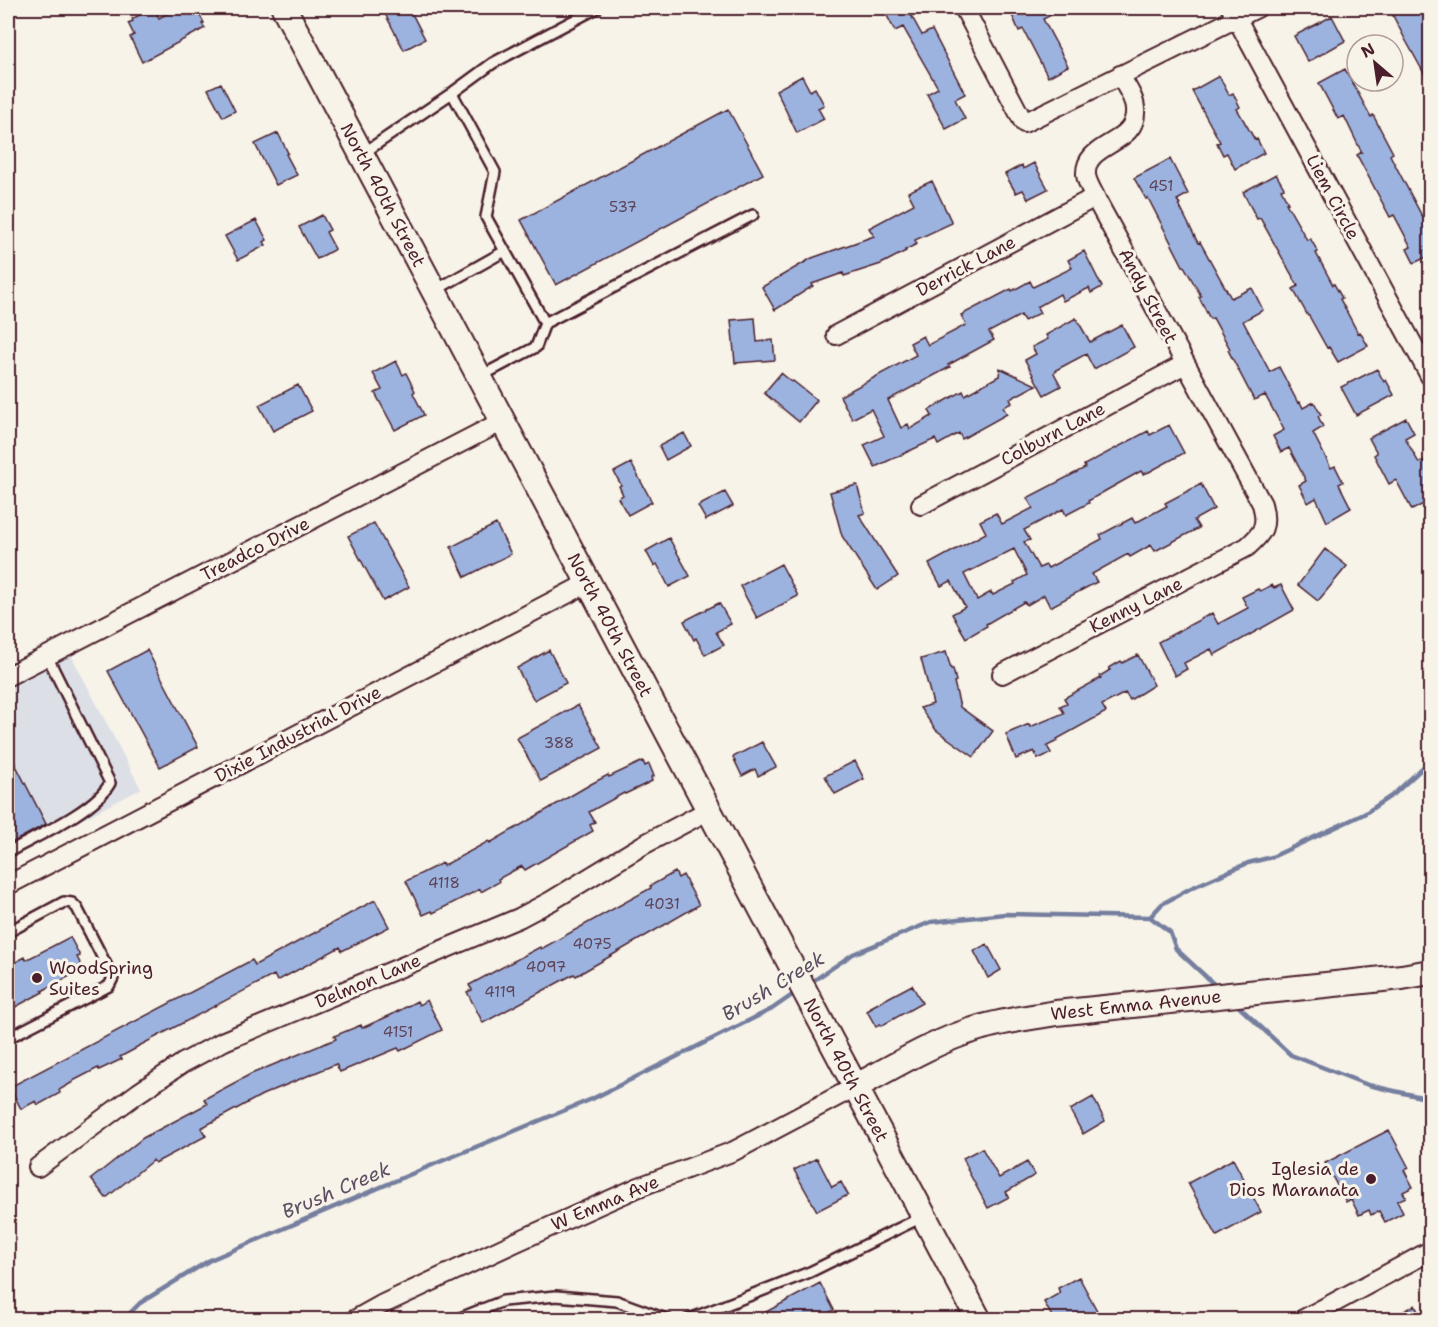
<svg xmlns="http://www.w3.org/2000/svg" width="1438" height="1327" viewBox="0 0 1438 1327" font-family="'Shantell Sans',sans-serif">
<style>
.built{fill:#dce0e6}
.lines{fill:none;stroke-linecap:round;stroke-linejoin:round}
.stream{stroke:#747e9e;stroke-width:4.5}
.building{fill:#9cb3e0;stroke:#4a1f2b;stroke-width:1.5;fill-rule:evenodd}
.lane-casing{stroke:#4a1f2b;stroke-width:14}
.street-casing{stroke:#4a1f2b;stroke-width:22}
.secondary-casing{stroke:#4a1f2b;stroke-width:28}
.lane{stroke:#f7f3e8;stroke-width:9}
.street{stroke:#f7f3e8;stroke-width:18}
.secondary{stroke:#f7f3e8;stroke-width:24}
.poi-dot{fill:#4a1f2b;stroke:#f7f3e8;stroke-width:2}
.labels{text-anchor:middle;stroke-width:6;stroke-linejoin:round;paint-order:stroke}
.number-label{font-size:15px;fill:#5e4458}
.street-label{font-size:18px;fill:#4a1f2b;stroke:#f7f3e8}
.poi-label{font-size:18px;fill:#4a1f2b;stroke:#f7f3e8;text-anchor:start}
.water-label{font-size:20px;font-style:italic;fill:#5f4f64;stroke:#f7f3e8}
</style>
<rect width="100%" height="100%" fill="#f7f3e8"/>
<filter id="ink" filterUnits="userSpaceOnUse"><feTurbulence type="fractalNoise" baseFrequency=".0167" numOctaves="2"/><feDisplacementMap in="SourceGraphic" scale="12" xChannelSelector="R" yChannelSelector="G"/><feConvolveMatrix kernelMatrix="1 2 1 2 8 2 1 2 1" color-interpolation-filters="sRGB"/></filter>
<g filter="url(#ink)">
<path class="built" d="M69 651 141 789 8 858V682Z"/>
<g class="lines">
<path class="stream" d="M1150 917 1162 904 1191 888 1248 863 1272 857 1364 814 1394 794 1430 761
M810 983 853 954 931 922 1005 914 1150 917 1170 932 1176 949 1218 988
M1236 1004 1291 1055 1368 1085 1430 1099
M123 1320 140 1303 210 1260 437 1163 592 1099 772 1009 798 991"/>
</g>
<path class="building" d="M178 8H196L204 23 202 24 205 28 142 62 130 37 134 35 128 23 133 21 132 19 145 12V14L150 11 152 13 155 11 159 18Z
M382 8H409L425 39 404 50Z
M883 8H907L922 35 932 30 965 94 955 99 965 119 946 129 927 94 938 88 903 27 895 31Z
M1026 8H1065L1043 19 1068 66 1048 77 1023 29 1019 31 1012 15Z
M1389 8H1431V86L1405 39Z
M1332 16 1345 41 1308 62 1294 36Z
M1345 69 1371 117 1373 115 1393 153 1390 155 1422 216 1431 212V255L1414 263 1407 249 1411 247 1394 215 1390 217 1357 155 1362 152 1360 149 1344 116 1338 119 1319 83Z
M802 76 810 91 815 88 824 105 818 108 824 119 797 133 776 90Z
M1219 76 1229 95 1233 93 1240 107 1237 109 1255 140 1257 139 1264 153 1235 169 1227 153 1223 155 1217 143 1220 142 1192 91Z
M221 83 235 111 223 117 208 89Z
M728 109 763 174 556 285 521 220Z
M278 133 288 153 286 154 297 175 276 185 255 144Z
M1170 159 1188 194 1177 200 1180 205H1179L1198 243 1200 242 1231 298 1252 288 1263 310 1243 321 1270 372 1279 367 1298 403 1300 402 1303 408 1314 402 1321 415 1318 416 1323 427 1313 433 1331 468 1335 466 1343 482 1339 484 1351 508 1327 522 1316 498 1308 503 1299 485 1306 481 1289 448 1281 452 1273 436 1284 430 1265 395 1254 400 1228 350 1230 349 1213 318 1210 319 1199 297 1201 296 1184 266H1183L1148 198 1146 199 1134 178Z
M1034 163 1048 189 1028 199 1023 190 1016 193 1005 174 1022 165 1023 169Z
M1276 174 1284 188 1281 189 1288 203H1286L1307 240 1310 238 1318 252 1316 253 1333 285 1334 284 1342 298 1340 299 1358 333 1360 332 1368 346 1338 362 1329 347 1327 348 1309 316H1308L1293 289 1298 286 1260 218 1257 219 1243 192Z
M932 181 952 223 915 240 917 244 905 250 906 251 881 264 844 276 843 273 812 284 813 286 775 310 762 287 812 258 874 236 869 228 914 204 908 192Z
M322 215 330 230 326 232 335 249 317 259 299 227Z
M256 220 267 240 264 242 266 245 238 260 225 236Z
M1084 251 1102 287 1091 293 1089 288 1063 301 1060 294 1037 307 1040 313 1024 321 1021 315 989 332 994 340 948 365 950 367 888 400 901 428 908 424 910 429 932 416 929 410 963 391 965 395 999 376 1000 368 1036 385 1010 399 1012 403 1003 407 1007 414 962 439 959 433 938 445 935 439 875 467 864 445 884 436 871 409 852 419 840 396 916 355 910 343 923 336 928 345 966 325 961 315 1011 289 1012 291 1030 281 1033 287 1072 268 1068 260Z
M755 318 757 342 773 340 775 360 735 363 731 320Z
M1076 318 1090 342 1122 325 1134 347 1094 369 1086 354 1056 370 1057 371 1054 373 1061 386 1044 395 1025 360 1036 354 1032 347 1048 339 1046 335Z
M396 361 403 375 406 373 415 391 413 393 424 415 395 430 375 393 382 390 373 373Z
M1377 369 1384 382 1386 380 1394 395 1356 415 1341 387Z
M781 373 792 382 793 381 817 400 799 422 764 393Z
M298 385 312 411 273 431 259 405Z
M1406 418 1414 433 1405 438 1419 463 1425 460 1431 469V500L1412 510 1396 480 1389 484 1374 455 1377 453 1369 438Z
M1169 425 1184 453 1149 472 1143 474 1141 471 1107 490 1088 501 1089 503 1066 515 1063 509 1024 530 1030 540 1024 542 1039 568 1046 565 1048 568 1102 539 1100 535 1132 518 1135 523 1167 506 1165 503 1201 484 1214 509 1194 520 1199 528 1155 551 1151 545 1130 557 1128 554 1092 574 1097 582 1050 607 1044 595 1027 605 1024 602 986 624 987 626 966 638 952 614 965 607 951 581 941 586 929 564 986 533 980 521 996 513 1002 524 1033 508 1027 498 1085 468 1084 465 1148 431 1150 435ZM1014 549 1027 575 1014 582 1015 584 993 595 991 592 977 600 964 574Z
M684 433 691 446 666 460 659 446Z
M631 463 652 502 628 515 618 498 623 495 619 486 621 485 614 472Z
M857 485 865 513 859 515 898 576 877 590 842 536 830 492Z
M725 492 733 506 706 520 698 506Z
M374 523 409 587 383 601 348 536Z
M496 524 511 554 465 577 451 547Z
M669 538 690 576 669 587 657 564 654 566 646 551Z
M1325 549 1347 566 1318 601 1298 585Z
M781 564 798 596 757 618 740 586Z
M1272 585 1274 588 1281 585 1294 610 1214 655 1211 649 1184 663 1187 669 1175 676 1158 642 1212 613 1218 624 1248 608 1242 597 1258 589 1260 591Z
M719 603 731 624 716 632 724 645 705 655 696 638 694 640 684 621Z
M147 650 198 747 160 767 108 671Z
M549 650 566 683 534 700 517 668Z
M946 652 951 669H953L956 681 954 682 960 707 993 731 974 757 936 730 920 708 933 704 921 659Z
M1138 655 1154 685 1130 700 1125 693 1102 705 1106 712 1057 739 1058 741 1047 746 1051 753 1038 759 1034 751 1016 759 1006 734 1029 724 1030 727 1064 713 1060 706 1067 703 1064 698 1101 678 1100 676 1110 670 1109 668 1121 661 1122 663Z
M578 705 602 748 541 781 517 738Z
M762 742 776 767 758 776 755 769 742 776 733 757Z
M8 750 46 824 8 845Z
M643 761 645 766 649 764 654 776 651 777 652 781 625 794 624 793 589 812 595 822 590 825 593 831 525 870 522 866 498 879 499 882 481 892 480 889 433 913 432 911 423 915 406 881 442 863 443 866 489 841 490 843 591 784 608 775 609 777Z
M855 761 864 779 835 794 825 776Z
M675 872 678 878 683 875 699 905 576 976 574 974 483 1023 467 992 472 990 469 985 540 947 541 949 651 888 650 886Z
M375 900 389 927 342 951 340 947 277 981 274 975 135 1048V1049L120 1057 122 1059 99 1070 98 1068 73 1081V1082L59 1090 60 1093 38 1105 36 1101 21 1109 10 1087 252 960 255 965Z
M70 937 80 956 77 957 83 969 42 991 43 992 8 1011V966L25 957 26 960Z
M987 944 1001 970 988 978 974 951Z
M912 985 922 1003 881 1026 880 1024 876 1027 867 1011 872 1008 871 1007Z
M427 1000 442 1030 400 1051 398 1048 340 1072 336 1064 262 1095 201 1128 206 1136 155 1163 153 1160 106 1198 91 1179 143 1138 207 1104 204 1099 251 1074 336 1039 334 1036 361 1025 362 1028 391 1015 417 1001 419 1005Z
M1093 1097 1105 1121 1083 1134 1070 1110Z
M1389 1130 1409 1168 1404 1170 1413 1187 1403 1192 1406 1197 1397 1201 1403 1213 1385 1222 1379 1211 1371 1215 1369 1210 1359 1215 1351 1199 1346 1202 1325 1163Z
M982 1148 999 1178 1027 1162 1035 1175 1006 1192 1009 1197 988 1208 967 1169 968 1168 963 1158Z
M817 1158 832 1187 841 1182 848 1195 817 1211 794 1170Z
M1233 1159 1261 1212 1217 1236 1188 1183Z
M1079 1277 1102 1320H1054L1044 1302 1060 1293 1058 1288Z
M820 1283 834 1310 815 1320H751Z
M1415 1305 1422 1320H1388Z"/>
<g class="lines">
<g class="lane-casing">
<path id="lane" d="M452 93 493 63 597 8
M362 154 452 93 495 172 486 217 545 323 753 215
M434 291 505 251
M481 376 536 347 545 323
M8 852C35 837 96 810 110 783L47 656
M8 932 64 902 72 903 77 908 113 978 109 986 8 1038
M455 1320 503 1301 556 1296 617 1301 669 1320
M687 1320 810 1272 924 1216"/>
</g>
<g class="street-casing">
<path id="street" d="M964 8 1024 123 1257 8
M1231 8 1430 376
M836 335 1095 197
M921 505 1185 364
M1002 674 1247 547C1263 533 1268 526 1262 504L1097 201C1094 193 1087 184 1086 175 1084 141 1138 146 1135 109 1135 98 1125 85 1120 75
M8 676 503 421
M8 885 588 583
M38 1167 138 1093 183 1063 224 1041 519 918 551 901 643 845 709 810
M354 1320 381 1305 516 1242 639 1187 734 1151 855 1087
M1302 1320 1430 1251"/>
</g>
<g class="secondary-casing">
<path id="secondary" d="M284 8 979 1320
M855 1087C893 1067 931 1043 973 1030 999 1021 1028 1018 1056 1013L1402 977 1430 972"/>
</g>
<use href="#lane" class="lane"/>
<use href="#street" class="street"/>
<use href="#secondary" class="secondary"/>
</g>
</g>
<g class="poi-dot">
<circle cx="37" cy="978" r="6"/>
<circle cx="1371" cy="1179" r="6"/>
</g>
<g class="labels">
<g class="number-label">
<text x="1161" y="191">451</text>
<text x="623" y="212">537</text>
<text x="559" y="748">388</text>
<text x="444" y="888">4118</text>
<text x="662" y="909">4031</text>
<text x="592" y="949">4075</text>
<text x="546" y="972">4097</text>
<text x="500" y="997">4119</text>
<text x="398" y="1037">4151</text>
</g>
<g class="street-label">
<text transform="translate(383 195) rotate(62)" y="6">North 40th Street</text>
<text transform="translate(1333 197) rotate(62)" y="6">Liem Circle</text>
<text transform="translate(966 266) rotate(-28)" y="6">Derrick Lane</text>
<text transform="translate(1148 296) rotate(62)" y="6">Andy Street</text>
<text transform="translate(1053 434) rotate(-28)" y="6">Colburn Lane</text>
<text transform="translate(255 549) rotate(-27)" y="6">Treadco Drive</text>
<text transform="translate(1136 605) rotate(-27)" y="6">Kenny Lane</text>
<text transform="translate(610 625) rotate(62)" y="6">North 40th Street</text>
<text transform="translate(298 734) rotate(-28)" y="6">Dixie Industrial Drive</text>
<text transform="translate(368 981) rotate(-23)" y="6">Delmon Lane</text>
<text transform="translate(1136 1005) rotate(-6)" y="6">West Emma Avenue</text>
<text transform="translate(846 1070) rotate(62)" y="6">North 40th Street</text>
<text transform="translate(605 1203) rotate(-23)" y="6">W Emma Ave</text>
</g>
<g class="poi-label">
<text x="49" y="974">WoodSpring<tspan x="49" dy="21">Suites</tspan></text>
<text x="1359" y="1175" text-anchor="end">Iglesia de<tspan x="1359" dy="21">Dios Maranata</tspan></text>
</g>
<g class="water-label">
<text transform="translate(773 986) rotate(-31)" y="7">Brush Creek</text>
<text transform="translate(336 1190) rotate(-23)" y="7">Brush Creek</text>
</g>
</g>
<rect width="1438" height="1327" fill="none" stroke="#f7f3e8" stroke-width="30"/>
<rect x="15" y="15" width="1408" height="1297" fill="none" stroke="#4a1f2b" stroke-width="2" filter="url(#ink)"/>
<g transform="translate(1375 63) rotate(331)"><circle r="28" fill="#f7f3e8" stroke="#b29e9c" stroke-width="1.5"/>
<path d="M0-4.5L10 22L0 15L-10 22Z" fill="#4a1f2b"/>
<text y="-9" font-size="16" font-weight="bold" text-anchor="middle" fill="#4a1f2b">N</text>
</g>
</svg>
